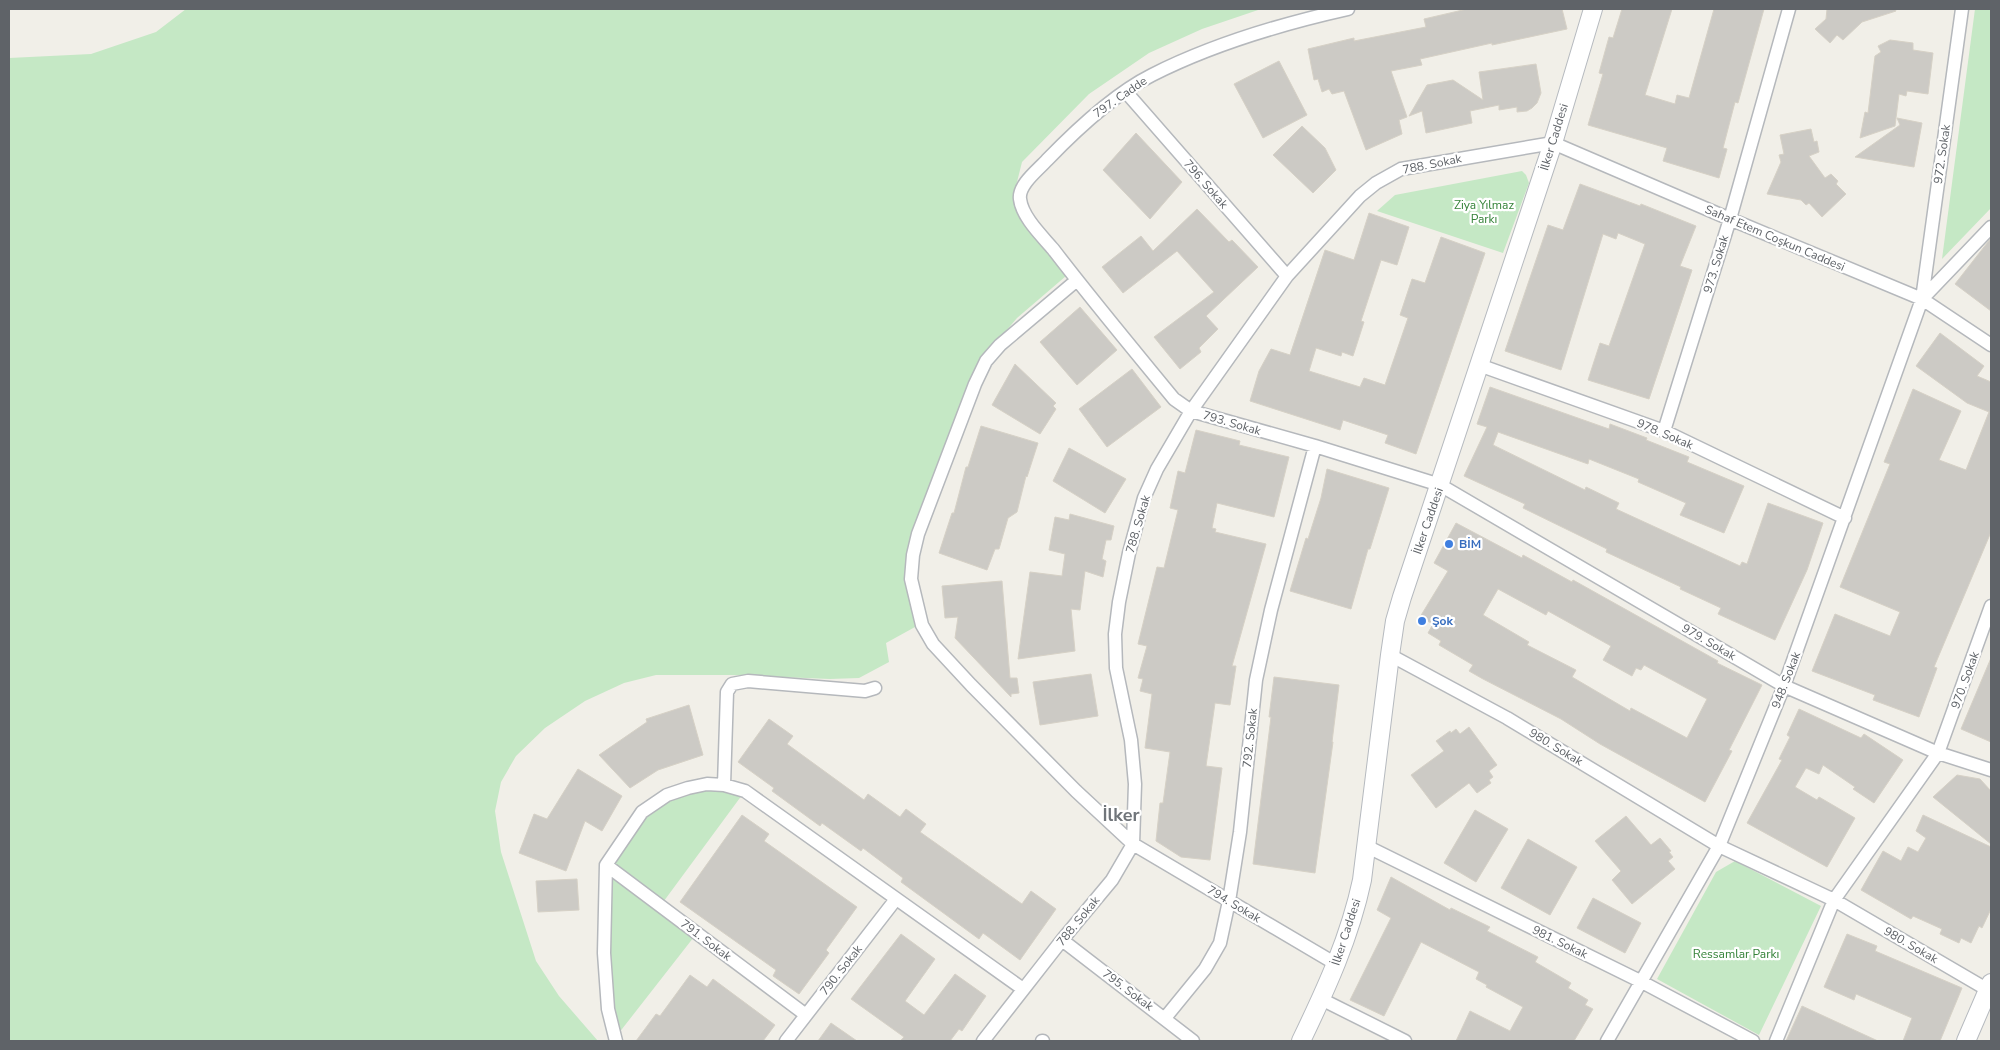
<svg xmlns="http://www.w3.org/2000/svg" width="2000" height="1050" viewBox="0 0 2000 1050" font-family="'Nunito Sans',sans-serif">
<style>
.green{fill:#c5e8c5}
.building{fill:#cccac5;stroke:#d6d1c6;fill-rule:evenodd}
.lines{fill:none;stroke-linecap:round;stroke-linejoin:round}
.street-casing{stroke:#b5b8bc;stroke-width:15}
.secondary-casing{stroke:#b6babf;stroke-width:20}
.street{stroke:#fff;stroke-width:12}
.secondary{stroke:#fff;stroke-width:18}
.shop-dot{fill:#3f7fe0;stroke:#fff;stroke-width:2}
.labels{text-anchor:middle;stroke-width:4.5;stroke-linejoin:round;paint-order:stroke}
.street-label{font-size:12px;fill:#5f6368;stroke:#fff}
.park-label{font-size:12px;fill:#348238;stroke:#fff}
.shop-label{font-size:12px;font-weight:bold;fill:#366cbe;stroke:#fff;text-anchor:start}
.district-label{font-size:18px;font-weight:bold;fill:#70757a;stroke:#fff}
</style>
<rect width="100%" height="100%" fill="#f1efe8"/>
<path class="green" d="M186 9H1261L1202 29 1149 53 1089 94 1022 162 1015 190 1021 209 1073 270 1017 318 995 344 913 532 912 605 915 627 886 643 889 662 859 678 830 679 731 675H656L624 683 585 701 545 728 516 756 501 782 495 811 501 852 536 961 559 996 598 1041H9V58L91 54 156 32Z
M1975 9H1991V208L1942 259Z
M1522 171 1526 175 1529 183 1503 253 1377 211 1395 195Z
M688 788 745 791 661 905 697 933 615 1038 608 1009 606 865 642 812Z
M1735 861 1821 906 1759 1035 1657 979 1716 872Z"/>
<path class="building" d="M1467 9H1562L1567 29 1492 45V43L1420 59 1422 65 1391 71 1407 117 1399 120 1402 134 1366 150 1344 91 1332 94 1329 89 1322 92 1318 79 1314 80 1308 49 1354 38V41L1426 27 1424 19Z
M1622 9H1672L1645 95 1675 104 1677 95 1689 98 1714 9H1764L1738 103 1735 102 1723 148 1727 149 1719 178 1663 161 1667 148 1588 125 1603 74 1599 73 1609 37 1613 38Z
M1827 9H1895L1896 11 1862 22 1843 40 1837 35 1830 43 1815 29 1826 19Z
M1890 40 1913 43V50L1933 53 1928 94 1907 91 1906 96 1899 94 1895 126 1860 138 1865 112 1868 113 1875 56 1881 52 1878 46Z
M1279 61 1307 115 1263 138 1234 84Z
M1536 64 1541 93 1537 103 1532 108 1527 111 1517 112V107L1499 110V105L1470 111 1472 123 1426 133 1422 111 1409 116 1427 85 1453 80 1483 100 1479 72Z
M1897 118 1922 123 1914 167 1855 157 1900 125Z
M1302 126 1325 148 1336 170 1313 193 1273 155Z
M1811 129 1814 142 1817 141 1819 152 1809 156 1825 178 1831 174 1838 181 1836 184 1846 194 1822 217 1809 203 1806 205 1801 200 1767 194 1781 162 1779 155 1784 154 1780 135Z
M1136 133 1182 182 1150 219 1103 170Z
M1580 184 1640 206 1641 204 1696 226 1680 266 1692 270 1649 399 1588 380 1600 343 1609 346 1645 244 1618 233 1616 239 1603 234 1561 370 1505 351 1548 225 1563 230Z
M1197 209 1229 242 1232 240 1258 267 1206 316 1218 329 1199 348 1201 352 1180 369 1154 337 1214 292 1177 251 1123 293 1102 267 1141 236 1153 251Z
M1369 213 1409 227 1397 265 1381 260 1361 321 1364 322 1353 356 1342 352 1341 356 1316 348 1309 371 1360 387 1364 378 1385 385 1408 318 1400 315 1412 279 1425 283 1441 237 1485 253 1416 454 1385 443 1388 435 1343 420 1340 430 1250 401 1259 371 1271 349 1290 355 1325 250 1354 260Z
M1991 238V311L1955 284Z
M1080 307 1117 350 1077 385 1040 342Z
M1940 333 1984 366 1977 376 1991 382V532L1934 667 1937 668 1919 717 1873 700 1875 695 1812 671 1835 614 1890 636 1900 612 1840 587 1890 464 1884 462 1913 389 1961 411 1939 460 1966 470 1989 412 1967 403 1916 366Z
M1015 364 1056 403 1053 406 1056 409 1040 434 992 405Z
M1132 369 1161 407 1107 447 1079 409Z
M1490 387 1609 429 1610 424 1647 438 1646 440 1689 457 1687 462 1744 486 1724 533 1680 515 1686 503 1638 482 1639 479 1589 459 1588 464 1498 432 1493 445 1585 490 1586 487 1619 503 1616 509 1740 566 1742 562 1747 564 1768 503 1823 523 1807 570 1775 640 1718 614 1721 608 1680 589 1681 587 1606 552 1607 549 1523 508 1525 504 1464 476 1487 427 1477 424Z
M981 426 1038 443 1027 477 1026 476 1017 512 1008 518 999 549H995L987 570 939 553 952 513H954L966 467H968Z
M1196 430 1240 441 1239 445 1289 457 1274 517 1217 503 1212 528 1216 529 1215 532 1266 544 1232 666H1236L1230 705 1215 703 1206 766 1222 768 1210 860 1181 857 1156 841 1160 803H1163L1170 752 1145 748 1152 694 1140 691 1143 679 1138 678 1147 646 1138 644 1157 567 1164 568 1178 510 1170 508 1178 471 1185 473Z
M1069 448 1126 479 1105 513 1053 481Z
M1327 469 1389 488 1370 549H1368L1351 609 1290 591 1306 538 1308 539 1321 498Z
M1070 514 1114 526 1111 540H1106L1102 559 1106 561 1103 577 1085 571 1080 610 1071 609 1075 651 1018 659 1030 572 1062 576 1065 554 1049 550 1055 517 1069 520Z
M1456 523 1522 558 1523 555 1572 582 1573 580 1718 661 1717 663 1762 685 1729 750 1732 751 1705 802 1600 744 1561 719 1483 679 1469 671 1473 665 1439 645 1441 641 1428 633 1433 624 1420 617 1448 571 1434 563ZM1498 589 1546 615 1548 611 1611 646 1603 660 1632 676 1636 668 1641 670 1644 665 1707 699 1687 738 1631 708 1630 711 1572 677 1576 670 1527 645 1529 642 1483 615Z
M1002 581 1010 678H1017L1019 693 1011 694V697L955 638 958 617 945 618 942 586Z
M1991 658V742L1961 729Z
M1091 674 1098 716 1040 725 1033 682Z
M1274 677 1339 685 1332 742H1333L1315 873 1253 864 1271 717H1269Z
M689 705 703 755 658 770 630 788 599 755 647 722 646 719Z
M1799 709 1861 738 1864 734 1903 760 1874 803 1853 789 1855 787 1823 765 1819 774 1806 768 1795 787 1817 800 1819 797 1855 818 1827 867 1747 823 1782 760 1779 759 1790 737 1787 735Z
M769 719 793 736 787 744 864 800 868 794 900 817 906 809 926 824 920 832 1022 904 1031 891 1056 909 1020 960 983 933 979 939 901 882 903 878 863 848 861 851 822 823 820 826 772 791 774 788 738 762Z
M1469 727 1497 765 1489 771 1493 777 1489 780 1491 783 1477 793 1469 783 1436 808 1411 775 1444 751 1436 741 1450 731 1451 733 1456 729 1460 734Z
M578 769 622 796 602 831 585 821 566 871 519 853 534 814 547 819Z
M1957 775 1980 779 1991 791V844L1933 797Z
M1475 810 1508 829 1476 882 1444 863Z
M742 815 769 834 764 841 857 907 826 950 829 953 799 994 773 976 776 970 680 902Z
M1923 815 1991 847V909L1982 928 1979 926 1971 943 1961 938 1959 943 1940 934 1942 929 1913 916 1911 919 1861 890 1883 851 1901 861 1908 847 1918 852 1926 838 1916 831Z
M1626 816 1651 845 1660 838 1671 851 1669 852 1673 857 1668 861 1675 869 1632 904 1612 880 1621 871 1595 841Z
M1528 839 1577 867 1550 915 1501 888Z
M1391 877 1450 910 1451 908 1490 927 1487 931 1538 957 1535 962 1571 983 1568 988 1588 1000 1585 1005 1593 1009 1574 1041H1456L1470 1011 1510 1031 1523 1007 1486 987 1487 985 1476 979 1479 972 1421 942 1384 1016 1350 1000 1391 918 1377 910Z
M577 879 579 910 538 912 536 881Z
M1593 898 1641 923 1625 953 1577 928Z
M901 934 935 959 905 1001 924 1015 955 974 986 996 962 1031 959 1029 950 1041H900L904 1037 851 999Z
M1847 934 1877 946 1875 951 1962 988 1940 1041H1903L1912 1018 1856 994 1854 1000 1824 987Z
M690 975 707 987 713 979 775 1025 763 1041H636L656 1014 660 1016Z
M1802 1006 1878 1041H1786Z
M831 1023 857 1041H818Z"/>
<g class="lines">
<g class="street-casing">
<path id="street" d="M1348 9C1281 24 1213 44 1152 75 1114 94 1076 130 1047 160 1038 170 1018 185 1020 199 1022 217 1042 236 1053 249 1092 300 1133 349 1174 399L1191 411 1315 446 1440 485 1784 686 1938 753 1991 770
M1126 92 1287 276
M1077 280 1000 345 986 361 975 384 918 534 913 555 911 579 922 625 933 644 971 685 1076 791 1133 844 1336 964
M1922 299 1991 227
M1479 365 1664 431 1845 518
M1664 431 1730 219 1789 9
M1390 655 1507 718 1719 846 1834 900 1988 990
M724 785 727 692 732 684 748 681 865 691 875 688
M1366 846 1640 981 1753 1041
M606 865 806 1015
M1062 940 1193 1041
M1321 999 1405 1041
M1165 1018 1205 969 1220 943 1229 901 1240 832 1256 680 1271 610 1315 446
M616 1041 608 1009 604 953 606 865 642 812 667 795 688 788 707 784 724 785 745 791 1023 989
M786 1041 896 899
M983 1041 1062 940 1112 880 1133 844 1135 784 1131 740 1116 668 1115 634 1119 602 1129 553 1144 498 1157 469 1191 411 1287 276 1360 196 1376 183 1401 169 1553 143 1730 219 1922 299 1991 345
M1042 1041H1043
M1607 1041 1719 846 1784 686 1922 299 1962 9
M1776 1041 1834 900 1938 753 1991 606"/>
</g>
<g class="secondary-casing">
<path id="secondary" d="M1301 1041C1326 989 1350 937 1362 880L1390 655 1395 621 1402 597 1553 143 1593 9
M1966 1041 1991 983"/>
</g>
<use href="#street" class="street"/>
<use href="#secondary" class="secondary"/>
</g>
<g class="shop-dot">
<circle cx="1449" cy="544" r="5"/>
<circle cx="1422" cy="621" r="5"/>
</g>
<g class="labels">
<g class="street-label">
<text transform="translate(1120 97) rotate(-35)" y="4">797. Cadde</text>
<text transform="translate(1554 137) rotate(-73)" y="4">İlker Caddesi</text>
<text transform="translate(1942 154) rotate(-82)" y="4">972. Sokak</text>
<text transform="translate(1432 164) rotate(-11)" y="4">788. Sokak</text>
<text transform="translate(1206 184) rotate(49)" y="4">796. Sokak</text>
<text transform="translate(1775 238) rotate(23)" y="4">Sahaf Etem Coşkun Caddesi</text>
<text transform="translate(1716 264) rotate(-73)" y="4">973. Sokak</text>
<text transform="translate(1232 423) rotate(16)" y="4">793. Sokak</text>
<text transform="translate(1665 434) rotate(23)" y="4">978. Sokak</text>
<text transform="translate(1428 521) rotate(-71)" y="4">İlker Caddesi</text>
<text transform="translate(1138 524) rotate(-74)" y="4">788. Sokak</text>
<text transform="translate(1709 642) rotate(30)" y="4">979. Sokak</text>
<text transform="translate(1786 680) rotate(-69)" y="4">948. Sokak</text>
<text transform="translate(1965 680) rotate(-70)" y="4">970. Sokak</text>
<text transform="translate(1250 738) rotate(-84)" y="4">792. Sokak</text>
<text transform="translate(1556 747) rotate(31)" y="4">980. Sokak</text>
<text transform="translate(1234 904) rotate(31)" y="4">794. Sokak</text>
<text transform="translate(1078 921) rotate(-51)" y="4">788. Sokak</text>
<text transform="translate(1346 932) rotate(-72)" y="4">İlker Caddesi</text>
<text transform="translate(706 940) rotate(37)" y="4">791. Sokak</text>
<text transform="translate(1560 942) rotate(26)" y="4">981. Sokak</text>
<text transform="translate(1911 945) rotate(30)" y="4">980. Sokak</text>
<text transform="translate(841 970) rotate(-52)" y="4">790. Sokak</text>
<text transform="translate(1128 990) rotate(37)" y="4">795. Sokak</text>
</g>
<g class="park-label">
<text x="1484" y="209">Ziya Yılmaz<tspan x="1484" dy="14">Parkı</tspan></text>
<text x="1736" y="958">Ressamlar Parkı</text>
</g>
<g class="shop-label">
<text x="1459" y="548">BİM</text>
<text x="1432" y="625">Şok</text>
</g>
<g class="district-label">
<text x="1121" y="821">İlker</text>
</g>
</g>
<rect width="2000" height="1050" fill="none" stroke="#5f6368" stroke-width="20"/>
</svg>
